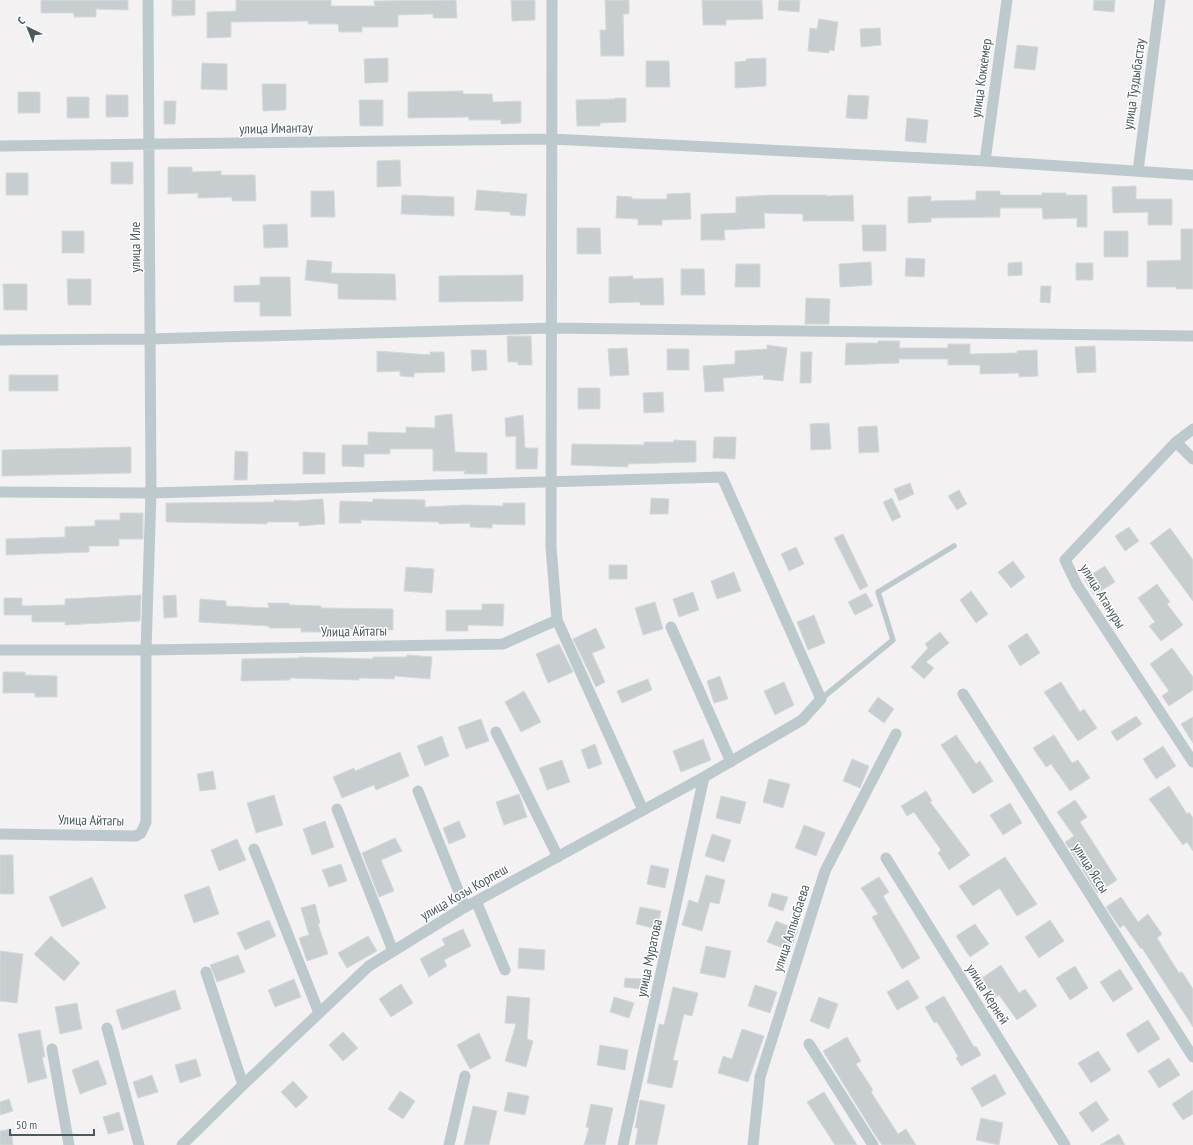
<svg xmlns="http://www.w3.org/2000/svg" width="1193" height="1145" viewBox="0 0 1193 1145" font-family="'PT Sans Narrow',sans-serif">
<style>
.building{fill:#c8cdd0;stroke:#d5d9dc}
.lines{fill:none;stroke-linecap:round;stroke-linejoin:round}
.service{stroke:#bdcacd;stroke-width:5.5}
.minor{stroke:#bdcacd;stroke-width:11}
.labels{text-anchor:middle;stroke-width:3;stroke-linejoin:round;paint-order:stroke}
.street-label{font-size:14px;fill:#495a5e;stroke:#fff}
</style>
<rect width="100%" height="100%" fill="#f3f1f1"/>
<path class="building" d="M41 0H128V10L96 9V17H74V13H41Z
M172 0H195V15L172 16Z
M236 0H331V6H375L374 1 456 0 457 18H433V14L398 15V27H362V32H339L338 24H308V21L231 22V37L207 38V12L236 11Z
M511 0H535V20L512 21Z
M605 0H629V14H623L624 56H601L600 30H606Z
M702 0H762L763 19 726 20V25H703Z
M779 0H800L799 12 778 10Z
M1094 0H1115L1114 12 1093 10Z
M819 19 838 22 834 51 829 50V53L808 51 810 28 817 29Z
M880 28 881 45 861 47 860 29Z
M1017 45 1038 47 1035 70 1014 68Z
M388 58V82L365 83 364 59Z
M766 58V86L735 88V62L746 61V59Z
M646 61H669L670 87H646Z
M202 63 227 64V90L201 89Z
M262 84H286V110L263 111Z
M463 91V94H492L493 102 521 101V123L501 124V120H469V117L408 118V92Z
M18 92H40V113H18Z
M106 95H128V117H106Z
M848 95 869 96 867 119 846 118Z
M67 97H89V118H67Z
M615 98H626V122L600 123V126H577L576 100 615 99Z
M359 100H383V126H360Z
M164 101H176L175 124H164Z
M907 118 928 120 926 143 905 141Z
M400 160 401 186 377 187V161Z
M111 162H133V184H111Z
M168 167H192V172L221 171V175H255L256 201H232V197L198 198V193L168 194Z
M6 173H28V195H6Z
M1136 186V199H1172V225H1148V212L1113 213 1112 187Z
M477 190 527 194 525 216 510 215V212L475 210Z
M311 191H334L335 217H311Z
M976 191H1000V195H1042V193H1066V195H1087V227H1077V218L1043 219 1042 208H1000V217L931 218V222L908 223V197L931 196V201L976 200Z
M690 193 691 219 662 220V225H638V219L616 218 617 196 632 197V199H667V194Z
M402 195 454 197V216L401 214Z
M771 195H826V196L853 195 854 221H803V214L764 213 765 228 724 230 725 240H701V214L736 213V197Z
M287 224 288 247 264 248 263 225Z
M862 225H886V251H863Z
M577 228H600L601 254H577Z
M1181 229H1193V289H1176V287H1147V261L1181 260Z
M62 231H84V253H62Z
M1104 231H1128V257H1104Z
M906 258 925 259 924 277 905 276Z
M307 260 332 262 331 273 395 274 396 300 338 299V284L305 280Z
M871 262 872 285 840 287 839 264Z
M1022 262V275L1008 276V263Z
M1076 263H1093V280H1076Z
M736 264H760V287H735Z
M681 269H704L705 295H681Z
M523 275V301L439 302V276Z
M633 276V279L663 278 664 305H640V302L609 303V277Z
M260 277H290L291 316H260V302H234V286L260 285Z
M67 279H91V305H68Z
M3 284H27V310H4Z
M1041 286H1051L1050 303 1040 302Z
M806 298 830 299 829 324H805Z
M507 336H531L532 365H518V362H508Z
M878 341H900L899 348H948V344H970V354L1017 353V351L1037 350 1038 376 1019 377V373L980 374V365H948V359H899V363L845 365 846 343H878Z
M767 345 787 348 783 381 763 379 764 375 723 378 724 391 705 392 703 366 735 364V351L767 349Z
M1095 346 1096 372 1077 373 1075 347Z
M627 348 629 375 610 376 608 349Z
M667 349H689V370H667Z
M471 350H486L487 370 472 371Z
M377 351 430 355V352H444L445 372 414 373V377L400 376V371L377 372Z
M801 352H812L811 383H800Z
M9 375H58V391H9Z
M578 388H600V409H578Z
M663 392 664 412 644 413 643 393Z
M452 414 455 452 487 453V474H464L465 471H433V449H390V454H364V467L342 466V445H368V432L406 433V427L435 428V416Z
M523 415 525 448H538L537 469H516V436L506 437 505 418Z
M829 423 831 449 811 450 810 424Z
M877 426 879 452 859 453 858 427Z
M714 437H736L735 459 713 458Z
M674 440 696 441V462L628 464V467L571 465 572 444 644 445V442H674Z
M131 447V473L2 476V450Z
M235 451 248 452 247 480H234Z
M303 452 325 453V474H303Z
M910 483 914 494 899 501 894 489Z
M959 490 967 504 957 510 948 496Z
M651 498 669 499 668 514H650Z
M892 498 901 517 892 521 883 502Z
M323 499 325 524 299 526V522H267V524L166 522V503L274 502V500L295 501Z
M373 499 425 500V507L466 505 503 506V503H525V525L492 524V528L470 527V523L439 524V522L361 520V523H339L340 501 373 502Z
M120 513H143V539H119V546H89V552L6 555V539L65 537V527L95 526V520H120Z
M1129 527 1139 541 1125 551 1115 536Z
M1170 528 1193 560V601L1150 543Z
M843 534 868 586 860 590 834 538Z
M796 547 804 564 789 571 781 554Z
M1013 561 1025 577 1011 588 998 572Z
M609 565H627V579H609Z
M1105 566 1115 582 1094 595 1084 579Z
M406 567 434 569 432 593 404 591Z
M734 572 741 591 717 599 711 581Z
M1157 584 1170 602 1167 604 1183 625 1161 641 1149 626 1155 622 1138 598Z
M971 591 988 614 976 623 960 600Z
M693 592 699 610 679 617 673 599Z
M866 593 873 606 855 615 848 602Z
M141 595 140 621 65 625V622H32V615H4V598H22V606L65 605V599Z
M176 595 177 617 164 618 163 596Z
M200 599 226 601V606L269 608 268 603H289V605L321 606V608L393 609V630L321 629V632H301V628H269V626L199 622Z
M655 602 663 629 643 635 635 608Z
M482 604H504L503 626 468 625V631H446V610H482Z
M814 615 825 643 808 650 797 622Z
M596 628 605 648 592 653 605 682 596 687 573 639Z
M940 632 949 643 926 662 934 668 924 679 911 667 928 648 925 644Z
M1027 633 1040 653 1020 666 1008 646Z
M559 644 573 672 548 683 536 654Z
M1172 648 1193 677V690L1169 706 1162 696 1169 691 1150 664Z
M407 655 432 657 430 679 395 676 394 679 359 678V680L290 678V680L241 681 242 659 299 658V657L373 659V657H407Z
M3 672H25V675L57 676V697H35V693H3Z
M720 676 728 699 714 703 707 681Z
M648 679 652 690 622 703 617 691Z
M784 682 794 705 775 715 764 691Z
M1061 682 1080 712 1084 709 1097 728 1078 741 1044 692Z
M524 691 541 722 521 732 505 702Z
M878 697 894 709 884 723 868 711Z
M1136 716 1142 724 1117 741 1111 732Z
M1193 717V743L1181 724Z
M481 719 489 741 466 749 458 727Z
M956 735 976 764 980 761 993 781 973 794 941 745Z
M1054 735 1072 763 1078 760 1090 778 1070 791 1051 764 1046 767 1033 748Z
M442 736 449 756 425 766 417 746Z
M703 739 711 760 681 772 673 751Z
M595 744 602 764 588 769 581 750Z
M1163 746 1176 766 1156 779 1143 759Z
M400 752 409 776 376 790 374 785 342 798 333 777 354 768 355 771Z
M852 759 869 766 860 788 843 781Z
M562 760 570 782 547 790 539 768Z
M213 771 216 789 200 791 197 774Z
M769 779 790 784 783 808 763 802Z
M1169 786 1187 814 1189 812 1193 818V851L1187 842 1183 845 1149 799Z
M926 791 932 801 930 802 970 855 949 870 938 853 941 850 914 812 907 816 901 806Z
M519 794 527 817 504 825 496 802Z
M274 795 283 825 256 833 247 803Z
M721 796 746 802 740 824 716 818Z
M1075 800 1087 817 1080 822 1117 880 1097 893 1065 842 1074 836 1057 812Z
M1010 803 1022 823 1003 835 990 815Z
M325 821 334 847 312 855 303 829Z
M459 821 466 837 449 844 443 828Z
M804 825 825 833 816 856 795 848Z
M712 834 731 840 724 862 705 856Z
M395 838 402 851 381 860 394 891 379 897 362 853Z
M237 839 246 860 219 871 211 850Z
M0 855H13L14 894H0Z
M1005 857 1037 904 1017 916 1000 889H998L973 906 959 886Z
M341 864 347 881 329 887 322 870Z
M651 865 669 869 665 888 647 884Z
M706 875 725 880 719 904 710 902 702 931 682 925 689 900 698 903Z
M92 877 106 908 62 927 49 897Z
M879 877 889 892 883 896 920 958 902 969 872 917 878 914 861 888Z
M209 886 219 914 194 923 184 895Z
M772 893 788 897 783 911 768 906Z
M1121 897 1138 922 1148 914 1162 934 1157 938 1179 973 1182 972 1193 989V1027L1142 948 1141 949 1124 925 1120 928 1106 907Z
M315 904 320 923 318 924 328 954 307 961 299 938 309 935 301 908Z
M640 907 661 911 657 929 636 924Z
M269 920 276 936 245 950 237 933Z
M1050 920 1064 941 1039 958 1025 937Z
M776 921 798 930 790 951 767 942Z
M975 924 989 944 970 957 956 936Z
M463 929 471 946 444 960 447 966 429 977 420 959 445 945 442 939Z
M51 936 80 963 64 981 34 954Z
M368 936 377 951 347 968 338 953Z
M706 946 731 951 725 978 700 973Z
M519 948 545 950 544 970 518 968Z
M0 951 23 954 17 1003 0 1001Z
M238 955 245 972 217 982 210 965Z
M1001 965 1019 993 1025 989 1037 1006 1017 1020 999 995 994 998 982 978Z
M1075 966 1088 988 1070 1000 1056 978Z
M1120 969 1133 989 1113 1002 1100 982Z
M625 978 642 979 641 989 624 987Z
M294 979 301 997 275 1007 268 990Z
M908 980 919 998 897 1010 887 992Z
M401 984 413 1003 391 1017 379 999Z
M755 985 777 992 770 1013 748 1006Z
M673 987 698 993 692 1016 684 1014 673 1060 678 1061 672 1088 647 1083 659 1024 664 1025Z
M175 990 181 1009 122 1030 116 1010Z
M507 996 530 998 527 1039 533 1041 526 1067 505 1061 516 1024 505 1023Z
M944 996 974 1047 976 1046 981 1055 961 1066 956 1058 958 1056 937 1022 934 1023 925 1007Z
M614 997 634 1003 629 1018 610 1012Z
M819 997 838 1004 829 1029 810 1021Z
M77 1003 82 1029 60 1034 55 1007Z
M1148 1020 1160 1039 1138 1053 1126 1034Z
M742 1029 764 1036 748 1082 718 1073 723 1056 732 1059Z
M40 1030 45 1057H42L47 1078 28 1083 18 1034Z
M343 1032 358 1048 343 1061 329 1045Z
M479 1033 491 1058 470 1069 457 1045Z
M847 1037 861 1061 856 1064 873 1090 871 1092 898 1134 906 1129 916 1145H882L875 1135 823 1051Z
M600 1045 628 1050 625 1070 597 1065Z
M1098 1051 1111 1070 1091 1083 1078 1063Z
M1169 1058 1180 1075 1159 1088 1148 1071Z
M196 1059 201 1076 180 1083 175 1065Z
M98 1060 107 1084 80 1094 72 1070Z
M995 1074 1006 1094 982 1107 971 1088Z
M152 1075 158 1092 138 1098 133 1082Z
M293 1081 308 1097 296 1108 281 1092Z
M1193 1090V1114L1183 1120 1172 1104Z
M400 1091 415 1101 403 1119 388 1109Z
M508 1092 529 1096 525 1115 504 1111Z
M824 1092 842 1121 857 1145H835L807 1102Z
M9 1099 13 1111 0 1115V1102Z
M640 1100 665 1105 657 1145H635L638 1128H635Z
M1096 1101 1109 1120 1092 1132 1079 1113Z
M591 1104 613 1108 605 1145H584L589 1128 586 1127Z
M473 1106 497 1111 489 1145H464Z
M119 1112 124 1130 108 1134 103 1117Z
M981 1118 1003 1123 999 1145 976 1140Z
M11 1129 13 1145H0V1131Z
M1119 1134 1125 1145H1100Z"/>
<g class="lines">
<path class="service" d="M821 699 893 640 878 592 954 546"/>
<path class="minor" d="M552 0 551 547 557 620 643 810
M0 146 552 139 985 161 1193 175
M985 161 1007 0
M1138 171 1160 0
M0 340 150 339 552 328 1193 336
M1193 429 1176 442 1193 459
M1176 442 1065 560 1077 585 1193 762
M0 492 151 493 722 477 821 699 802 720 704 777 460 910 369 966 243 1085 182 1145
M671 627 731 762
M0 650H146L503 644 557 620
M963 694 1193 1057
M496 732 558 857
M418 791 465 907
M337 809 393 951
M0 834 136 836 141 833 146 822V650L151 493 148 0
M254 849 319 1013
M886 858 1065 1145
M476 901 505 970
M206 972 243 1085
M107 1028 139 1145
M809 1044 873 1145
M52 1049 69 1145
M449 1145 465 1076
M623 1145 704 777
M753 1145 760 1077 825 871 896 734"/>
</g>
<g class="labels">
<g class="street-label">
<text transform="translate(981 78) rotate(-82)" y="5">улица Коккемер</text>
<text transform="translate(1134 84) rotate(-82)" y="5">улица Туздыбастау</text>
<text transform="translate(276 128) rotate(-1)" y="5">улица Имантау</text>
<text transform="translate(135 247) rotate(-90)" y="5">улица Иле</text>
<text transform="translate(1103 596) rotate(58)" y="5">улица Атануры</text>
<text transform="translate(354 631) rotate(-1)" y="5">Улица Айтагы</text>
<text transform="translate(91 820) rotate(1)" y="5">Улица Айтагы</text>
<text transform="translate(1091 868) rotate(58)" y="5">улица Яссы</text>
<text transform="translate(464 892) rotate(-30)" y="5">улица Козы Корпеш</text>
<text transform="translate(791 928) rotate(-72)" y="5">улица Алпысбаева</text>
<text transform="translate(649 958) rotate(-78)" y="5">улица Муратова</text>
<text transform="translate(988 994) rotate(58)" y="5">улица Керней</text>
</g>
</g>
<g transform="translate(28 28) rotate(317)" stroke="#ffffff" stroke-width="3" paint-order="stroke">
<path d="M0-3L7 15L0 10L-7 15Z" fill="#495a5e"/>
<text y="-6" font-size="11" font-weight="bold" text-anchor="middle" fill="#495a5e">С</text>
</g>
<path d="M10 1129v6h84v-6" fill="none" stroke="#495a5e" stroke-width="2"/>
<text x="16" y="1129" font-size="12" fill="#495a5e" stroke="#ffffff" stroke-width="3" paint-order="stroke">50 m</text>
</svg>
